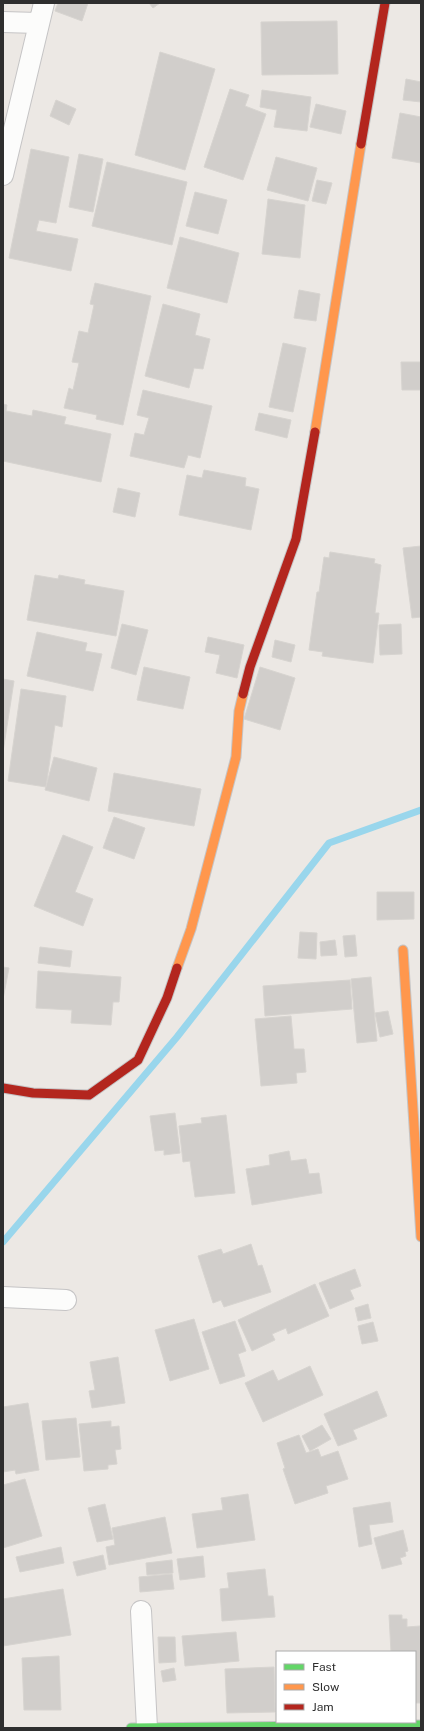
<svg xmlns="http://www.w3.org/2000/svg" width="424" height="1731" viewBox="0 0 424 1731" font-family="'Public Sans',sans-serif">
<style>
.lines{fill:none;stroke-linecap:round;stroke-linejoin:round}
.stream{stroke:#99d6ec;stroke-width:7}
.building{fill:#d1cecb;stroke:#d7d4d0}
.street-casing{stroke:#c5c4c5;stroke-width:22}
.fast-casing{stroke:#c5c4c5;stroke-width:11}
.slow-casing{stroke:#c5c4c5;stroke-width:11}
.jam-casing{stroke:#c5c4c5;stroke-width:11}
.street{stroke:#fcfcfb;stroke-width:20}
.fast{stroke:#63d668;stroke-width:9}
.slow{stroke:#ff974d;stroke-width:9}
.jam{stroke:#b3261e;stroke-width:9}
</style>
<rect width="100%" height="100%" fill="#ece8e4"/>
<g class="lines">
<path class="stream" d="M3 1242 177 1037 329 843 421 810"/>
</g>
<path class="building" d="M58 3H88L82 21 55 11Z
M149 3H160L153 8Z
M337 21 338 74 262 75 261 22Z
M160 52 215 69 185 170 135 155Z
M406 79 421 82V102L403 100Z
M230 89 249 95 245 106 266 114 243 180 204 167Z
M262 90 311 97 307 131 274 127 277 110 260 107Z
M56 100 76 109 69 125 50 116Z
M316 104 346 111 341 134 310 127Z
M400 113 421 117V163L392 158Z
M31 149 69 157 56 223 39 220 36 231 78 239 71 271 9 258Z
M79 154 103 159 93 212 69 207Z
M276 157 317 168 308 201 267 190Z
M107 162 187 182 172 245 92 226Z
M317 180 332 183 326 204 312 201Z
M195 192 227 200 218 234 186 226Z
M268 199 305 205 300 258 262 254Z
M180 237 239 253 227 303 167 288Z
M95 283 151 296 123 425 96 419 97 415 64 408 69 388 73 390 79 363 72 362 79 331 88 333 94 305 90 304Z
M299 290 320 294 316 321 294 318Z
M163 304 200 314 195 335 210 339 203 369 194 368 189 388 145 376Z
M283 343 306 348 293 412 269 407Z
M401 362H421V390H402Z
M143 390 212 406 200 458 188 455 184 468 130 456 135 433 144 435 149 418 137 415Z
M3 404 7 405 6 411 32 416 33 410 66 417 64 424 111 434 101 482 3 461Z
M259 413 291 420 287 438 255 430Z
M204 470 246 478 245 486 259 489 251 530 179 515 187 475 202 478Z
M118 488 140 493 135 517 113 512Z
M421 546V617L412 618 403 548Z
M330 552 375 559 374 563 381 565 375 613H379L373 663 322 656 323 652 309 650 317 592H319L324 557 329 558Z
M35 575 58 579 59 575 85 580 84 584 124 591 116 636 27 620Z
M122 624 148 630 136 675 111 668Z
M401 624 402 654 380 655 379 625Z
M37 632 87 643 85 651 102 654 93 691 27 676Z
M208 637 244 645 237 678 216 673 220 655 205 652Z
M275 640 295 645 291 662 272 657Z
M144 667 190 677 183 709 137 700Z
M260 667 295 678 280 730 244 719Z
M3 679 14 681 3 752Z
M21 689 66 696 62 727 55 725 46 787 8 781Z
M54 757 97 768 89 801 45 790Z
M114 773 201 789 194 826 108 811Z
M114 817 145 828 134 859 103 848Z
M63 835 93 847 75 892 93 899 83 926 34 906Z
M377 892H414V919L377 920Z
M300 932 317 933 316 959 298 958Z
M355 935 357 956 345 957 343 936Z
M335 940 337 955 321 956 320 942Z
M40 947 72 951 70 967 38 963Z
M3 967 9 968 3 999Z
M38 971 121 977 119 1002H113L111 1025 71 1023 72 1010 36 1008Z
M371 977 377 1041 357 1043 351 979Z
M350 980 352 1009 265 1016 263 986Z
M388 1011 393 1034 380 1037 375 1013Z
M291 1016 294 1049H304L306 1072 296 1073 297 1083 261 1086 255 1019Z
M175 1113 180 1153 164 1155V1150L155 1151 150 1116Z
M226 1115 235 1193 195 1197 190 1161 183 1162 179 1126 202 1123 201 1118Z
M289 1151 291 1161 306 1159 309 1174 319 1173 322 1193 252 1205 246 1169 270 1165 269 1155Z
M251 1244 258 1266 262 1265 271 1292 224 1307 221 1300 213 1303 198 1256 221 1249 223 1254Z
M355 1269 361 1286 350 1290 354 1299 330 1309 319 1283Z
M315 1284 329 1316 288 1334 286 1328 272 1334 275 1340 252 1351 238 1320Z
M368 1304 371 1318 358 1321 355 1308Z
M194 1319 209 1369 170 1381 155 1330Z
M235 1321 246 1351 238 1354 245 1376 220 1384 202 1332Z
M373 1322 378 1341 362 1344 358 1326Z
M118 1357 125 1403 92 1408 89 1391 95 1390 90 1362Z
M310 1366 323 1395 263 1422 245 1383 273 1370 278 1381Z
M377 1391 387 1416 353 1430 357 1439 338 1446 324 1414Z
M28 1403 39 1470 16 1474 15 1470 3 1472V1407Z
M76 1418 80 1457 46 1460 42 1421Z
M111 1421V1427L119 1426 121 1449 115 1450 117 1464 108 1465V1469L84 1471 79 1424Z
M322 1425 331 1439 310 1451 302 1436Z
M299 1435 306 1453 318 1449 321 1457 338 1451 348 1479 326 1486 328 1493 295 1504 283 1469 285 1468 277 1443Z
M25 1479 42 1536 3 1548V1485Z
M248 1494 255 1540 197 1548 192 1514 223 1510 221 1498Z
M390 1502 393 1522 369 1525 372 1544 359 1547 353 1508Z
M105 1504 113 1539 97 1542 88 1508Z
M165 1517 172 1553 109 1565 106 1547 115 1545 112 1528Z
M403 1530 408 1551 405 1552 406 1556 400 1558 402 1564 382 1569 374 1538Z
M61 1547 64 1563 20 1572 16 1557Z
M103 1555 106 1569 77 1576 73 1562Z
M203 1556 205 1577 180 1580 177 1559Z
M172 1560 173 1573 147 1575 146 1563Z
M265 1569 268 1596H273L275 1617 222 1621 220 1589 229 1588 227 1573Z
M172 1574 174 1589 140 1592 139 1577Z
M63 1589 71 1635 3 1646V1599Z
M389 1615H402V1619H407V1627L420 1626 421 1703H415V1652H391Z
M236 1632 239 1661 185 1666 182 1636Z
M158 1637H175L176 1662 159 1663Z
M59 1656 61 1710H24L22 1658Z
M274 1667 275 1712 227 1713 225 1669Z
M174 1668 176 1680 163 1682 161 1671Z"/>
<g class="lines">
<g class="street-casing">
<path id="street" d="M3 22 38 23
M3 175 44 3
M3 1297 66 1300
M141 1611 147 1728"/>
</g>
<g class="fast-casing">
<path id="fast" d="M131 1728 421 1725"/>
</g>
<g class="slow-casing">
<path id="slow" d="M315 432 361 144
M403 950 421 1237
M177 968 191 929 236 757 239 711 243 694"/>
</g>
<g class="jam-casing">
<path id="jam" d="M361 144 385 3
M243 694 250 667 296 539 315 432
M3 1088 33 1093 89 1095 138 1060 167 998 177 968"/>
</g>
<use href="#street" class="street"/>
<use href="#fast" class="fast"/>
<use href="#slow" class="slow"/>
<use href="#jam" class="jam"/>
</g>
<rect width="424" height="1731" fill="none" stroke="#2e2e2e" stroke-width="8"/>
<rect x="276" y="1651" width="140" height="72" fill="#ffffff" stroke="#ababab"/>
<rect x="284" y="1664" width="20" height="6" fill="#63d668" stroke="#ababab"/>
<text x="312" y="1671" font-size="12" fill="#2e2e2e">Fast</text>
<rect x="284" y="1684" width="20" height="6" fill="#ff974d" stroke="#ababab"/>
<text x="312" y="1691" font-size="12" fill="#2e2e2e">Slow</text>
<rect x="284" y="1704" width="20" height="6" fill="#b3261e" stroke="#ababab"/>
<text x="312" y="1711" font-size="12" fill="#2e2e2e">Jam</text>
</svg>
